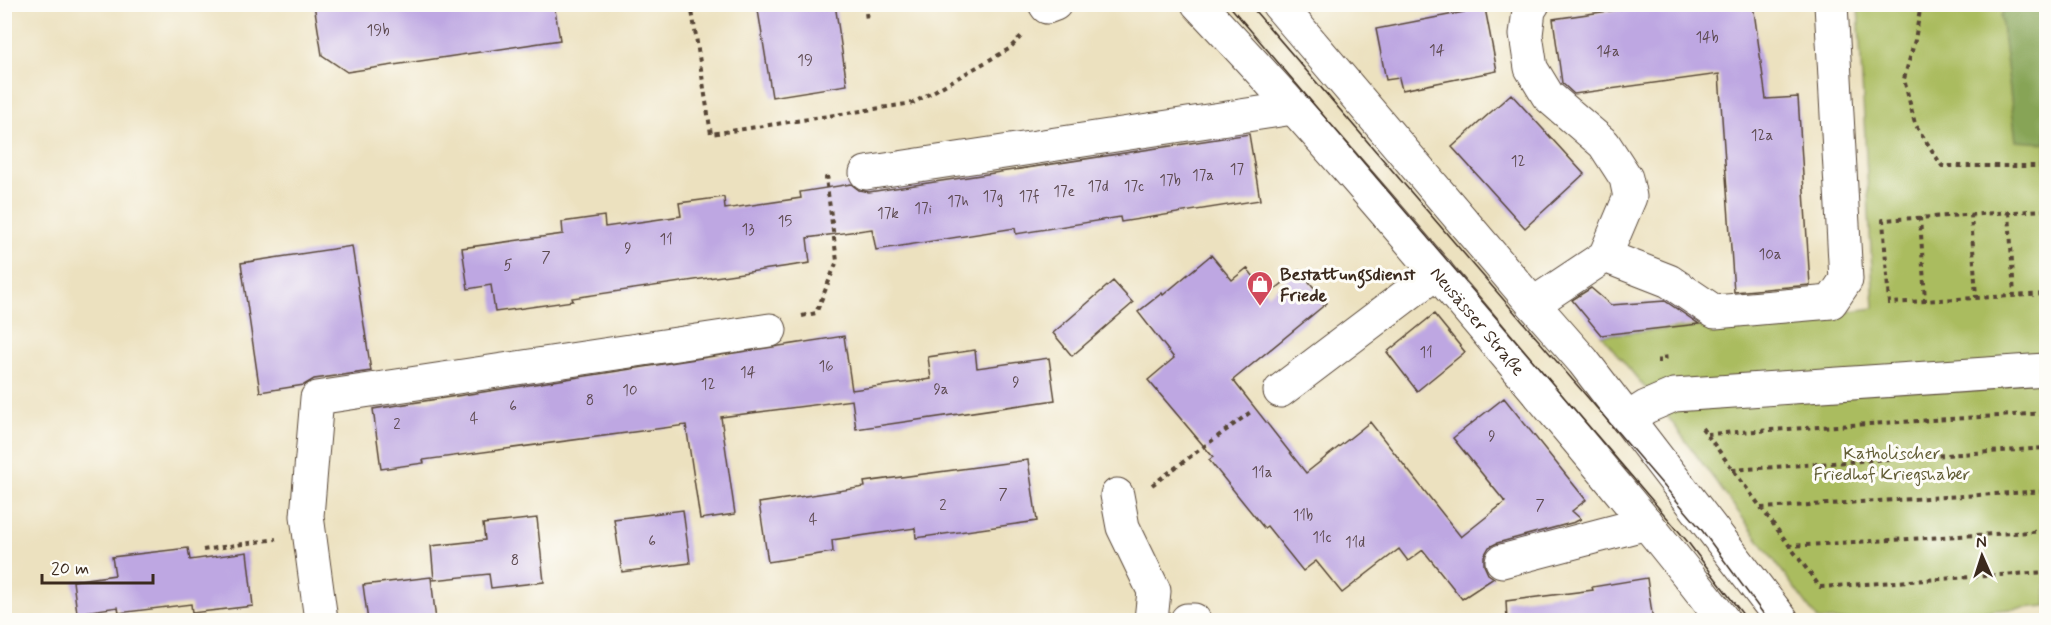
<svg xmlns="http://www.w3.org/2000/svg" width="2051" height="625" viewBox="0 0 2051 625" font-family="Mynerve,sans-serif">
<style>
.green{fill:#aabc5f;stroke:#72733e;stroke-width:1.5}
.forest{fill:#87a456;stroke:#61673a;stroke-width:1.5}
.building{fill:#bea7e2}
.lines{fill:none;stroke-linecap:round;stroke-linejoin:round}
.minor-casing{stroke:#564536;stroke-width:35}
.major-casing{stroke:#564536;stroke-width:35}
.path{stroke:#564536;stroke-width:4;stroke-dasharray:4.5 4.5;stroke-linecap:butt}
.minor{stroke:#fff;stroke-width:33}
.major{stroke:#fff;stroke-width:33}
.tram{stroke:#3b2a1e;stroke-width:1.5}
.labels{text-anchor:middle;stroke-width:6;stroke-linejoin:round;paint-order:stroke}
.number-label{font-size:15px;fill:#5c494f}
.poi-label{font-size:18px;font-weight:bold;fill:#3b2a1e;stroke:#fdfcf7;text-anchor:start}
.street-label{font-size:18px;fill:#3b2a1e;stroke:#fdfcf7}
.park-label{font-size:18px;fill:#625d35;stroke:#fdfcf7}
</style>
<rect width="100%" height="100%" fill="#fdfcf7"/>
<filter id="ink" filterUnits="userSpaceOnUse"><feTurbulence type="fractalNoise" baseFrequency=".0167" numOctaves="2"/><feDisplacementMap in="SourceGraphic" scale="12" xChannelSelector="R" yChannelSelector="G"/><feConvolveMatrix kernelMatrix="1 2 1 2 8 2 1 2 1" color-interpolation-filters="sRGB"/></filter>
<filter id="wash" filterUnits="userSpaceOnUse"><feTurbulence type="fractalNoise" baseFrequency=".008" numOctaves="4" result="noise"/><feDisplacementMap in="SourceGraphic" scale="24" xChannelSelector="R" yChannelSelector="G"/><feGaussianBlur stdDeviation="1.35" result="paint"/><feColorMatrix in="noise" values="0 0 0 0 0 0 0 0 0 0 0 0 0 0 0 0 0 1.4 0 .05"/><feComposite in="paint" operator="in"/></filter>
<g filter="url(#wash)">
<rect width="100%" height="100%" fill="#ece1bf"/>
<path class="green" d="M1858 5H2046V606L1884 620H1818L1657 402 1601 335 1789 319 1874 308Z"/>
<path class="forest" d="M2006 5H2046V143L2016 141 2001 16Z"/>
<g id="blocks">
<path class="building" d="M314 4H554L560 40 347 72 322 55Z
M757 4H835L847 85 772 97Z
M1658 4H1753L1766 99 1798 97 1810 285 1734 292 1719 74 1574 94 1562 83 1553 19Z
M1485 8 1497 71 1402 90 1399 78 1386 80 1376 29Z
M1511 94 1584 174 1525 228 1452 147Z
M1249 134 1260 200 1121 222 1120 217 1016 234 1015 228 876 250 872 229 807 238 810 263 572 298 573 301 495 312 491 285 468 289 462 248 563 234 562 222 604 216 605 227 681 216 679 203 724 197 725 209 801 198 800 192 851 184 859 190 869 192Z
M352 246 371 371 314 379 304 385 260 392 241 263Z
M1211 255 1232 280 1247 268 1268 295 1299 270 1327 303 1233 380 1306 473 1370 422 1461 537 1505 502 1453 438 1504 398 1586 500 1572 511 1581 519 1575 522 1497 543 1489 547 1484 556V565L1488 574 1494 578 1462 599 1423 550 1408 561 1399 549 1342 593 1316 561 1303 571 1267 526 1264 528 1209 460 1213 457 1148 380 1174 358 1138 312 1162 293 1163 295Z
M1113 281 1133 303 1072 356 1053 333Z
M1591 288 1611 305 1665 301 1699 324 1601 335 1572 300Z
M1434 314 1465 352 1417 391 1387 352Z
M844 336 852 390 931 379 928 357 975 350 977 368 1049 358 1055 400 856 429 852 400 721 417 735 514 700 519 686 425 423 460 424 463 381 469 373 409Z
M1028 460 1037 521 916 538 915 528 832 540 833 552 768 562 759 503 865 487 864 482Z
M683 510 690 563 622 572 614 519Z
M537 518 544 582 491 588 489 574 434 580 431 546 485 540 483 524Z
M188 548 190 560 247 552 253 606 192 613 191 604 119 613 118 607 77 613 73 581 115 575 112 557Z
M431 577 436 621H368L363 585Z
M1647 578 1653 621H1507L1506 601 1593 590 1592 587Z"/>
</g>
</g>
<g filter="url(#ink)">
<use href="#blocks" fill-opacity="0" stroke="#564536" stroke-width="1.5"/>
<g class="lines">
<g class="minor-casing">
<path id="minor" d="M1045 4 1047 7 1055 4
M866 173 1293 108
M1605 256 1669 281 1715 312 1831 302 1846 280 1831 4
M1533 304 1605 256 1630 197 1626 178 1604 144 1548 96 1531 68 1526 35 1529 10 1533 4
M1280 391 1437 272
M1627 419 1646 407 1674 395 2046 370
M1117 495 1123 527 1154 591 1151 620
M1502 561 1647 523
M321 620 307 516 317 398 770 330
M1187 620H1194"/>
</g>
<g class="major-casing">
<g id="major">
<path id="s1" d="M1198 4C1308 120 1411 241 1513 363 1584 448 1656 532 1723 620"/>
<path d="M1278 4 1533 304 1583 361 1782 620"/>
</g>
</g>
<path class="path" d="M691 4 711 134 913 103 1009 49 1024 33
M865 4 867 20
M1921 4 1915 40 1904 79 1915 124 1942 166H2046
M2044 210 2046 245
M2046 210 1883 220 1889 303 2046 294
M2009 212 2014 296
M1971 214 1976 298
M1920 217 1925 301
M802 316 816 313 837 261 826 178 832 177
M1659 363V358L1671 357
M1702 428 1820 587 2046 572
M1707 434 2046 413
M1732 470 2046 448
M1152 485 1252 411
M1761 508 2046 491
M1788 546 2046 531
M203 550 276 539"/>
<use href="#minor" class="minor"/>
<use href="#major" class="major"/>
<path class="tram" d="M1228 4 1687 541 1747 620
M1249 4 1701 529 1768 620"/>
</g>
</g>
<defs>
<g id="shop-pin" transform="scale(1.35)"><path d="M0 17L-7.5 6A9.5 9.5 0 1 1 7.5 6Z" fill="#d1495b" stroke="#fdfcf7"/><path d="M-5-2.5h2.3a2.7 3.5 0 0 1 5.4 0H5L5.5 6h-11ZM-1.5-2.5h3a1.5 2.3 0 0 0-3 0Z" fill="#fff"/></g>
</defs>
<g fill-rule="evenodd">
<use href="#shop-pin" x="1260" y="284"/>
</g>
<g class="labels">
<g class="number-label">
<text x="378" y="35">19b</text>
<text x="1707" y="42">14b</text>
<text x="1437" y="55">14</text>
<text x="1608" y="56">14a</text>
<text x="805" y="65">19</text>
<text x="1762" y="140">12a</text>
<text x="1518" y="166">12</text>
<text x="1237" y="174">17</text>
<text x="1203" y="180">17a</text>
<text x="1170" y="185">17b</text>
<text x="1098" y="191">17d</text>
<text x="1134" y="191">17c</text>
<text x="1064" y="196">17e</text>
<text x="993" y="201">17g</text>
<text x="1029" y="201">17f</text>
<text x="958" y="206">17h</text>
<text x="923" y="213">17i</text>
<text x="888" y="218">17k</text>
<text x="785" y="226">15</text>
<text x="748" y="234">13</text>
<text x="666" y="244">11</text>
<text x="628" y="253">9</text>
<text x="1770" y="259">10a</text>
<text x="546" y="262">7</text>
<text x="508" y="270">5</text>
<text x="1426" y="357">11</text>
<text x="826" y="371">16</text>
<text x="748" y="377">14</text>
<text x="1016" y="387">9</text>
<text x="708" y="389">12</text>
<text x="941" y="394">9a</text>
<text x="630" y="395">10</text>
<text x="590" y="405">8</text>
<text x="513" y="411">6</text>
<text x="474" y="423">4</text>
<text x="397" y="429">2</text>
<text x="1492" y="441">9</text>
<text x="1262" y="477">11a</text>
<text x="1003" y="499">7</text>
<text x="943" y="510">2</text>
<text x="1540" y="510">7</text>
<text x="1303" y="520">11b</text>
<text x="813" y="524">4</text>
<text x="1322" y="542">11c</text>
<text x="652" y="546">6</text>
<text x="1355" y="547">11d</text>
<text x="515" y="565">8</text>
</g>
<g class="poi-label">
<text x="1280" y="280">Bestattungsdienst<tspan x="1280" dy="21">Friede</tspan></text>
</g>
<g class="street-label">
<text dy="6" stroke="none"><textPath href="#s1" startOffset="423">Neusässer Straße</textPath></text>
</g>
<g class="park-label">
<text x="1892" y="459">Katholischer<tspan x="1892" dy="21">Friedhof Kriegshaber</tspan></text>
</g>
</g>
<rect width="2051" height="625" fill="none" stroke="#fdfcf7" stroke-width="24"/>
<g transform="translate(1982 556) rotate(357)" stroke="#fdfcf7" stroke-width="4.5" paint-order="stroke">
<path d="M0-4.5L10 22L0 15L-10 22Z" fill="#3b2a1e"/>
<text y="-9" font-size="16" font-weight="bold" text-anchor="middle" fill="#3b2a1e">N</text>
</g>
<path d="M42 574v9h111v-9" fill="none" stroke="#3b2a1e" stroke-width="3"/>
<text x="51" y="574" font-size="18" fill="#3b2a1e" stroke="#fdfcf7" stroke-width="4.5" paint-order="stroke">20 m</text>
</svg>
